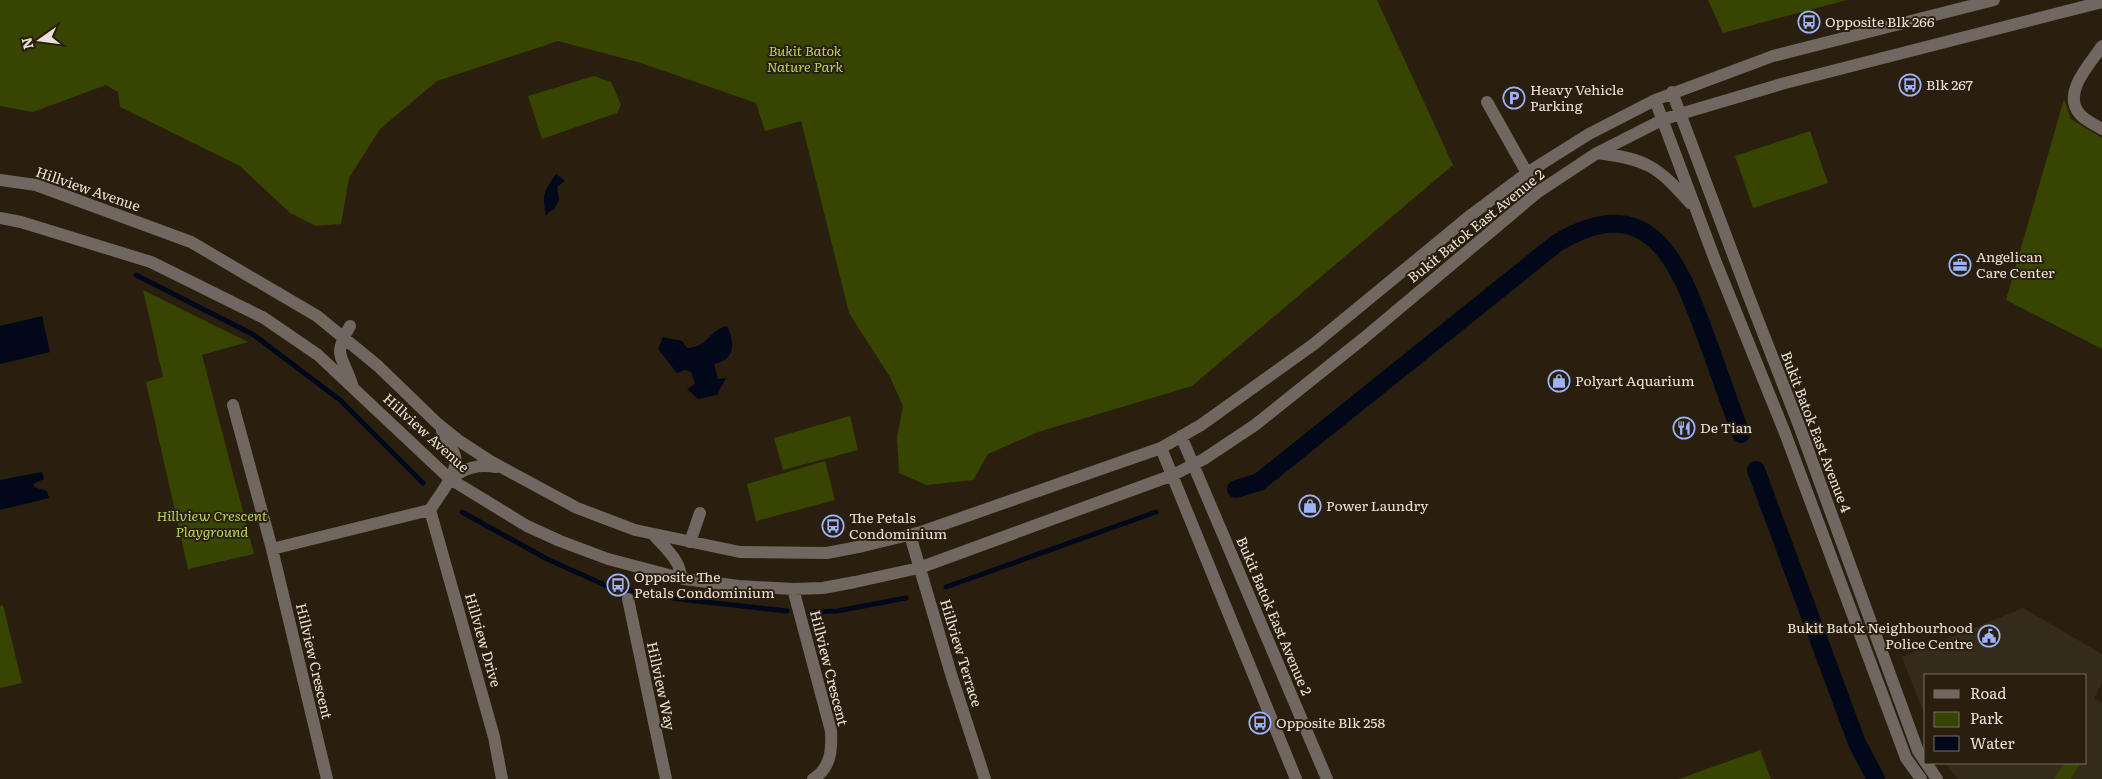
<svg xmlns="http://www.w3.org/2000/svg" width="2102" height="779" viewBox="0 0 2102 779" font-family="Literata,serif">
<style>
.commercial{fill:#342b1b}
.green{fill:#374500}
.water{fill:#00081a}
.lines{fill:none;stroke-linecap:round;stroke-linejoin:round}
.stream{stroke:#00081a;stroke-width:5}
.canal{stroke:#00081a;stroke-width:18}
.minor{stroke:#6f6760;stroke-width:12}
.labels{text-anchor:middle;stroke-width:4;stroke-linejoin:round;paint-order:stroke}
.poi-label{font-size:14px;fill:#eae2d8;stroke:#2a1f0e;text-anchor:start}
.park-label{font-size:14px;font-style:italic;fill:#b5d556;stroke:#2a1f0e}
.street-label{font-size:14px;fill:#eae2d8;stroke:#2a1f0e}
</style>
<rect width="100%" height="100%" fill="#2a1f0e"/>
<path class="commercial" d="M2023 608 2102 654V683L2094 698 2102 703V779H1958L1945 763H2086V675H1926V719L1902 657Z"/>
<path class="green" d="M0 0H1377L1453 165 1192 386 1038 432 988 454 973 480 926 485 899 473 897 437 903 406 890 377 849 313 801 121 765 131 756 103 641 63 558 41 437 81 380 129 349 178 341 224 316 226 290 213 240 166 120 107 118 92 106 85 33 112 0 106Z
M1708 0H1847L1723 33Z
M594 76 611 82 621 105 617 113 542 139 528 96Z
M2064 99 2071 119 2102 138V349L2006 300Z
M1810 131 1828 183 1753 208 1735 156Z
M143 290 248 342 202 355 254 554 188 569 146 382 163 377Z
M850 416 858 450 783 470 774 438Z
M825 461 835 500 756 521 747 484Z
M3 605 22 683 0 688V606Z
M1760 750 1771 779H1679Z
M2064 763H2080L2071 779H2054Z"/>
<path class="water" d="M556 174 565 181 557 187 559 200 554 210 550 211 546 216C542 194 543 192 556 174Z
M42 316 50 352 0 364V326Z
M727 326C732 336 736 351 726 359 724 361 718 363 714 364L718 379 726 378 717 395 698 399 687 389 695 384 691 372 685 370 677 373 658 349 663 337 682 341 687 348C710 347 707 331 727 326Z
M42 472 44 479 33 484 34 487 47 491 49 498 0 510V480Z"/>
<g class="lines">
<path class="stream" d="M136 275 254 335 340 400 423 483
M462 512 547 559 607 586 679 599 787 611
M946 587 1156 512
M813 612 837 611 906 598"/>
<path class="canal" d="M1756 470 1857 743 1876 779
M1236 489 1259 482 1557 243C1650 187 1679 263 1706 337 1718 369 1729 402 1741 434"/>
<path class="minor" d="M2102 46C2091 63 2062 92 2079 113 2084 120 2094 124 2102 129
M1672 92 1749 297 1800 428 1918 751 1937 779
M1655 100 1715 260 1785 433 1906 758 1921 779
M1487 102 1527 173
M1597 153C1647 159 1657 166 1690 203
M0 180 36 185 191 242 317 316 378 366 438 424 458 440 490 461 577 508 635 530 740 552 827 553 863 546 921 532 1161 448 1201 425 1314 344 1471 215 1527 173 1589 134 1655 100 1773 56 1994 0
M0 218 21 222 151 262 264 318 318 355 450 479 527 526 560 541 608 559 684 579 739 586 793 589 823 588 855 582 919 568 1173 475 1204 459 1255 425 1364 338 1538 192 1597 153 1662 120 1680 114 1785 83 2102 2
M350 326C332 357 342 354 352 384
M233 405 272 549 327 779
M1181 436 1327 779
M1161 448 1296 779
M450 479C465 468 478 464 496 467
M430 510 494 737 502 779
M654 535C665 548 681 561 681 578
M910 535 951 674 985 779
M690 542 700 513
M272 549 430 510C439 495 459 473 455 456 452 447 446 438 442 431
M793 589 831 731C832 750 831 768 813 779
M628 599 666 779"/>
</g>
<defs>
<g id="bus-ring" transform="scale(1.125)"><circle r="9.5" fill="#2a1f0e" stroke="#9bb4fd" stroke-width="1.5"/><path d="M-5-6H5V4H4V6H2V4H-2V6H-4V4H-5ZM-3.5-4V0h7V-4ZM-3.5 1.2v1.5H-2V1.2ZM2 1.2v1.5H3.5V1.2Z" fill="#9bb4fd"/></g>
<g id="parking-ring" transform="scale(1.125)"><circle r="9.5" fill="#2a1f0e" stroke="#9bb4fd" stroke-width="1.5"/><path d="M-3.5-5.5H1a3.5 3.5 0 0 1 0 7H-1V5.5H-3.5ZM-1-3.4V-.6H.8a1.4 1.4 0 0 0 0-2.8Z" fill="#9bb4fd"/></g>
<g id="office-ring" transform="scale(1.125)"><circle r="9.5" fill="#2a1f0e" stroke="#9bb4fd" stroke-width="1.5"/><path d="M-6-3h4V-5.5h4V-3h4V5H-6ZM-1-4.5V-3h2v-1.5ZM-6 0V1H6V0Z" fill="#9bb4fd"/></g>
<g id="shop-ring" transform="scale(1.125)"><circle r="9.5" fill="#2a1f0e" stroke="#9bb4fd" stroke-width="1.5"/><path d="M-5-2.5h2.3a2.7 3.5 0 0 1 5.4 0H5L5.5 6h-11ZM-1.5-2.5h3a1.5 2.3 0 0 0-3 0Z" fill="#9bb4fd"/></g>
<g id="restaurant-ring" transform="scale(1.125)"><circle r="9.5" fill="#2a1f0e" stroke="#9bb4fd" stroke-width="1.5"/><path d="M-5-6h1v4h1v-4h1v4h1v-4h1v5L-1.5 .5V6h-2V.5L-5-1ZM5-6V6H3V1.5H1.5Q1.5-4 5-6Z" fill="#9bb4fd"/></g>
<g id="civic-ring" transform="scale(1.125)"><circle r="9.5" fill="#2a1f0e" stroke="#9bb4fd" stroke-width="1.5"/><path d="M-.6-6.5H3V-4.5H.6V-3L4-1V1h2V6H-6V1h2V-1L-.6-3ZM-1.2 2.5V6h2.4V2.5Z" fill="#9bb4fd"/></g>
</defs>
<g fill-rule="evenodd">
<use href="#bus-ring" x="1809" y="22"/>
<use href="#bus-ring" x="1910" y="85"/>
<use href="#parking-ring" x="1514" y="98"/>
<use href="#office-ring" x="1960" y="265"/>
<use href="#shop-ring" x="1559" y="381"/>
<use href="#restaurant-ring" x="1684" y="428"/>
<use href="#shop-ring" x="1310" y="506"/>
<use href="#bus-ring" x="833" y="526"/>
<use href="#bus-ring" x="618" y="585"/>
<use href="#civic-ring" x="1989" y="636"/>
<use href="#bus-ring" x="1260" y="723"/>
</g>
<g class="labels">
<g class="poi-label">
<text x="1825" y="27">Opposite Blk 266</text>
<text x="1926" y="90">Blk 267</text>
<text x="1530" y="95">Heavy Vehicle<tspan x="1530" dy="16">Parking</tspan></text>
<text x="1976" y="262">Angelican<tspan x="1976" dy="16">Care Center</tspan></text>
<text x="1575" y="386">Polyart Aquarium</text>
<text x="1700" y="433">De Tian</text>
<text x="1326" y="511">Power Laundry</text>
<text x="849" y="523">The Petals<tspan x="849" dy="16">Condominium</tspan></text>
<text x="634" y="582">Opposite The<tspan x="634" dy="16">Petals Condominium</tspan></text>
<text x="1973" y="633" text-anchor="end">Bukit Batok Neighbourhood<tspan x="1973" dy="16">Police Centre</tspan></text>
<text x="1276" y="728">Opposite Blk 258</text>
</g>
<g class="park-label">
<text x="805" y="56">Bukit Batok<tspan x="805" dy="16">Nature Park</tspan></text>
<text x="212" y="521">Hillview Crescent<tspan x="212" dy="16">Playground</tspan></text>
</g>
<g class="street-label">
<text transform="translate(88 189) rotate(19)" y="5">Hillview Avenue</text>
<text transform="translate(1476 226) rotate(-39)" y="5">Bukit Batok East Avenue 2</text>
<text transform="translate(1816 432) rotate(69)" y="5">Bukit Batok East Avenue 4</text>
<text transform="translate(426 433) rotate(42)" y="5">Hillview Avenue</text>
<text transform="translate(1274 616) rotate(67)" y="5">Bukit Batok East Avenue 2</text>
<text transform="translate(483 640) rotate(74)" y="5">Hillview Drive</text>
<text transform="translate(961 653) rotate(73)" y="5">Hillview Terrace</text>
<text transform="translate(314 661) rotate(77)" y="5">Hillview Crescent</text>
<text transform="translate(829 668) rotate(76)" y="5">Hillview Crescent</text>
<text transform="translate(661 686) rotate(78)" y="5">Hillview Way</text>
</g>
</g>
<rect x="1924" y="674" width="162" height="90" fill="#2a1f0e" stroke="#776d5f"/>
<rect x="1934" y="690" width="25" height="8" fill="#6f6760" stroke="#776d5f"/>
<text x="1970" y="699" font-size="15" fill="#eae2d8">Road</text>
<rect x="1934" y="712" width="25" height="15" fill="#374500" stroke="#776d5f"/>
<text x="1970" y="724" font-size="15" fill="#eae2d8">Park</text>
<rect x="1934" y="736" width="25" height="15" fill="#00081a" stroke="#776d5f"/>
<text x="1970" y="749" font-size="15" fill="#eae2d8">Water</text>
<g transform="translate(40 40) rotate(256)" stroke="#2a1f0e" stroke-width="4" paint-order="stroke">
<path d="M0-4L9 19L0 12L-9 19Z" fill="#eae2d8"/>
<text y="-8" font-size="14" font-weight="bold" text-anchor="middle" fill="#eae2d8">N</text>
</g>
</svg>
